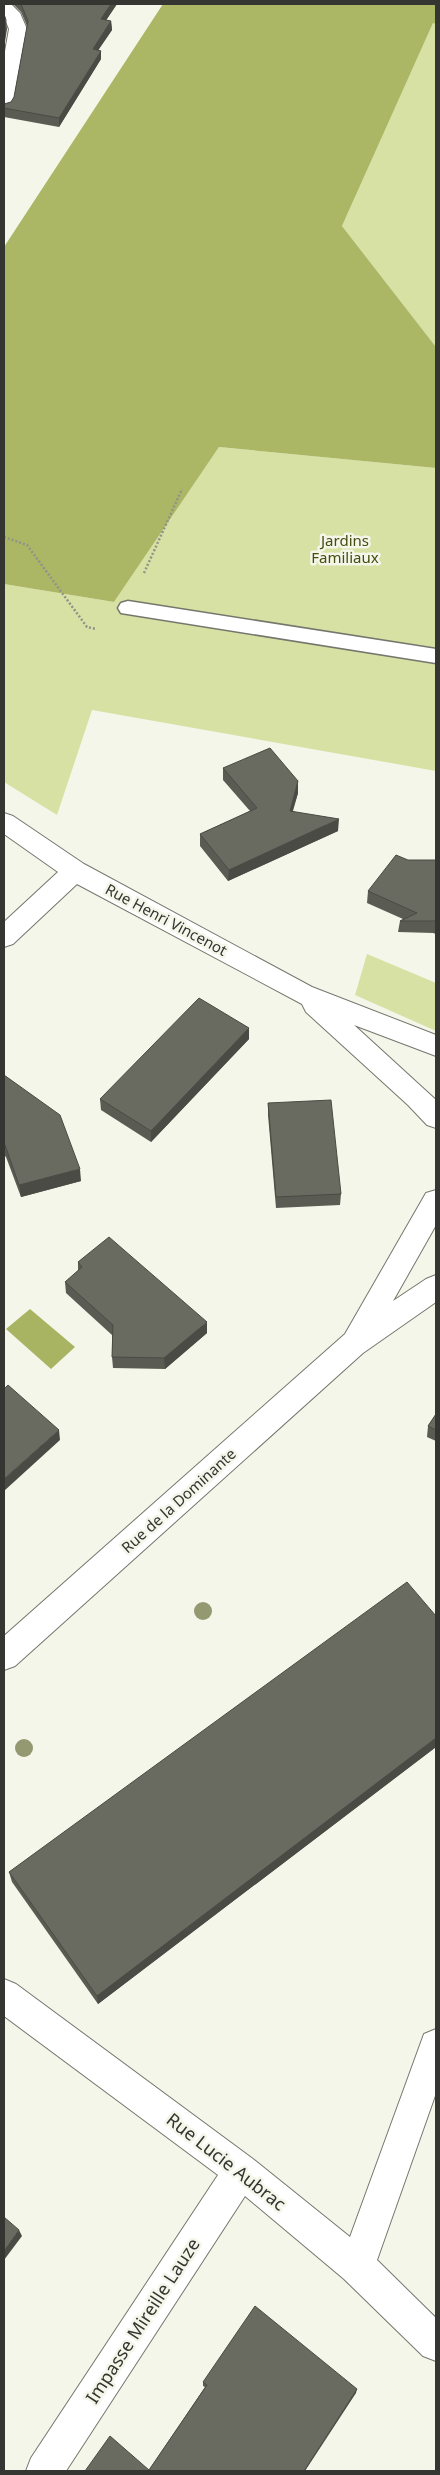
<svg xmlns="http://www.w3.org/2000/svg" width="440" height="2475" viewBox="0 0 440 2475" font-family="'Noto Sans',sans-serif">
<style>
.green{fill:#d8e1a4}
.forest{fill:#acb765}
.water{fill:#a9b463}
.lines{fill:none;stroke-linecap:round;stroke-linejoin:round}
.lane-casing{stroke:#75776d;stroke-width:3}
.street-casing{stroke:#75776d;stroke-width:2}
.path{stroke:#91928a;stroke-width:2.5;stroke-dasharray:2 2;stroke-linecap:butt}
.lane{fill:#fff;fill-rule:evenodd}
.street{fill:#fff;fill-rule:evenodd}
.tree{fill:#949972}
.wall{fill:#5a5c53}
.shaded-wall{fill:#4a4b44}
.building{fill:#696b61;stroke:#4a4b44}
.labels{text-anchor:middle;stroke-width:5;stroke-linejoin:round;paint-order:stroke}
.park-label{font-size:15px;fill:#464d0f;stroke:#f4f6ea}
.street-label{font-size:15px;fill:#353531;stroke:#f4f6ea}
.near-street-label{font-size:18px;fill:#353531;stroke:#f4f6ea}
</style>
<rect width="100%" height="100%" fill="#f4f6ea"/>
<path class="green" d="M436 16V347L342 226Z
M219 447 436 468V771L92 710 57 815 4 782V584L114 602Z
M367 954 436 983V1031L355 995Z"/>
<path class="forest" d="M163 4H436V24L433 23 342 226 436 347V468L219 447 114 602 4 584V247Z"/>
<path class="water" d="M30 1309 75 1347 51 1369 6 1329Z"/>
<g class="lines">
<g class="lane-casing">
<path id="lane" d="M128 601 436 649V663L121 613 118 608 121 603Z"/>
</g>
<g class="street-casing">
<path id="street" d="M4 4H11L20 13 27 29 13 105 11 109 4 111V57L9 29 4 17Z
M4 813 13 816 84 864 312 987 436 1035V1056L354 1025 436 1100V1128L427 1125 408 1105 306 1012 302 1004 77 884 13 944 4 947V922L58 872 4 834Z
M436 1190V1225L393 1301 426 1279 436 1275V1302L363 1353 15 1666 4 1670V1636L345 1334 426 1193Z
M4 1979 16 1984 253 2159 350 2237 424 2034 436 2029V2093L377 2260 436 2318V2361L423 2356 344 2279 245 2196 66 2471H26L31 2458 218 2175 4 2016Z"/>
</g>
<path class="path" d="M4 537 27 545 87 627 96 629
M144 573 182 489"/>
<use href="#lane" class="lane"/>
<use href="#street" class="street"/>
</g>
<g class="tree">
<circle cx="203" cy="1611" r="9"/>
<circle cx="24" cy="1748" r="9"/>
</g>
<path class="wall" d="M13 4H117L106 20 111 21 112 30 98 50 101 51V59L59 127 4 117V104L11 102 14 97 27 26 21 12Z
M223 768 298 781V793L293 811 338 831 228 881 200 846V834L250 811 223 780Z
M408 860H436V934L433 933 398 932 400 921 403 919 367 903 368 891Z
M249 1028V1039L151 1142 101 1110 100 1099Z
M4 1075 81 1181 21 1197 6 1157 4 1155Z
M268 1103 341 1194 340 1205 276 1208 268 1115Z
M78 1262 207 1333 165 1369 113 1368 112 1357V1335L66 1293 65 1282 78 1271Z
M436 1414V1441L427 1437 428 1426Z
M436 1616V1747L98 2004 12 1882 9 1872Z
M203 2382 356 2393 149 2470 205 2387 203 2386Z"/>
<path class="shaded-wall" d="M111 4H117L101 28V19Z
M6 20 7 29 4 48V35Z
M111 21 112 30 93 58V49Z
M101 51V59L59 127V118Z
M298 781V793L289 822 290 811Z
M339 819 338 831 228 881 229 870Z
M249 1028V1039L151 1142V1131Z
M80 1169 81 1181 21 1197 19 1185Z
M207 1322V1333L165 1369 164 1358Z
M59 1430 60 1440 4 1491V1479Z
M436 1738V1747L98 2004 97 1996Z
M19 2230 22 2236 4 2260V2251Z
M357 2389 356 2393 305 2471H304Z"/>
<path class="building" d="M21 4H111L101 19 111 21 93 49 101 51 59 118 4 108V104L11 102 14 97 28 21Z
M4 14 6 20 4 35Z
M270 748 298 781 290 811 339 819 229 870 200 834 257 808 223 768Z
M396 855 408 860H436V922L435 921H400L417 913 368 891Z
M199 998 249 1028 151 1131 100 1099Z
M4 1075 60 1115 80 1169 19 1185 5 1145 4 1144Z
M331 1100 341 1194 276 1197 268 1103Z
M109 1237 207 1322 164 1358 112 1357 113 1325 65 1282 82 1267 78 1262Z
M8 1385 59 1430 4 1479V1389Z
M436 1414V1430L428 1426Z
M407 1582 436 1616V1738L97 1996 9 1872Z
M4 2217 19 2230 4 2251Z
M255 2306 357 2389 304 2471H85L110 2436 149 2470 207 2385 203 2382Z"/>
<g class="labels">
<g class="park-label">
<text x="345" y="546">Jardins<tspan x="345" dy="17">Familiaux</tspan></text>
</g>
<g class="street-label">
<text transform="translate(166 920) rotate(28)" y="5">Rue Henri Vincenot</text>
<text transform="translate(179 1501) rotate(-42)" y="5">Rue de la Dominante</text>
</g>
<g class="near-street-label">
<text transform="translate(226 2162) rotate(38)" y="6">Rue Lucie Aubrac</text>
<text transform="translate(143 2321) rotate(-57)" y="6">Impasse Mireille Lauze</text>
</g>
</g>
<rect width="440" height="2475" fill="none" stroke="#353531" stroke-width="10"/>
</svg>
